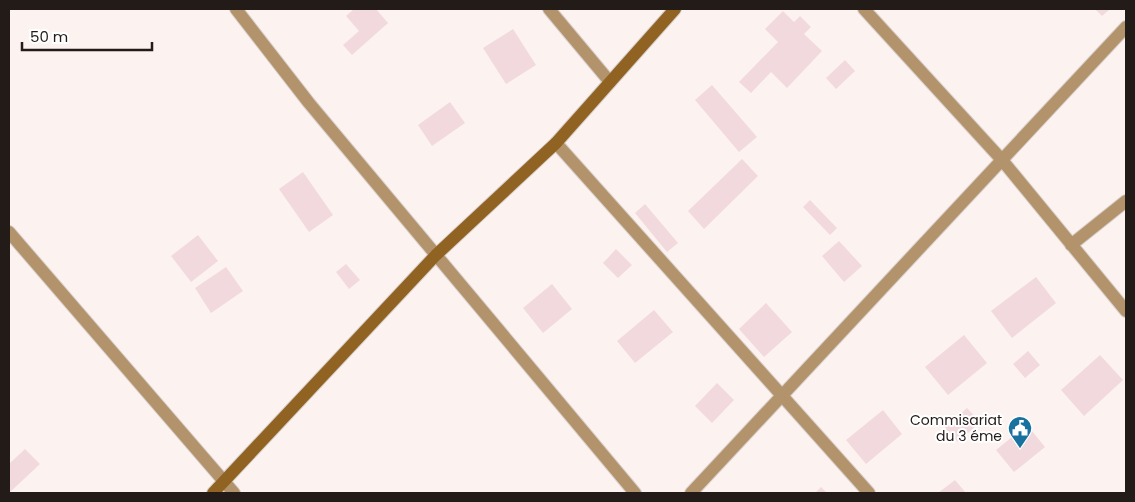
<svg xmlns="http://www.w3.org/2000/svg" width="1135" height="502" viewBox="0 0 1135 502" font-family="Poppins,sans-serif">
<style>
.building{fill:#f1d9dd}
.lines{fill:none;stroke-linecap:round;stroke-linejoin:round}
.street-casing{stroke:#d9d0cd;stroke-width:14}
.secondary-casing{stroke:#d9d0cd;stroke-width:14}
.street{stroke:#b3936c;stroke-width:12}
.secondary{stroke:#916322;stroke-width:12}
.labels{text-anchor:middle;stroke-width:4;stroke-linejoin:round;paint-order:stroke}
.poi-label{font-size:14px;fill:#231b18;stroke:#fff;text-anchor:end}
</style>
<rect width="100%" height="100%" fill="#fcf3f0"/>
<path class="building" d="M354 9H376L388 23 352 55 343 45 359 31 346 16Z
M1095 9H1110L1102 16Z
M783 11 794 22 800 16 811 27 804 34 822 51 787 88 771 72 751 93 739 82 778 42 765 29Z
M513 29 536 65 506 84 483 48Z
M845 60 855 71 836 89 826 78Z
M712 85 757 137 739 152 695 100Z
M450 102 465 123 432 146 418 125Z
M742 159 758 176 704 229 688 211Z
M303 172 333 215 309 232 279 189Z
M810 200 837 228 830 235 803 207Z
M645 204 678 243 667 252 635 213Z
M198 235 218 261 191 282 171 256Z
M839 241 862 266 844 282 822 256Z
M616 249 632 265 618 278 603 263Z
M346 264 360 280 349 289 336 272Z
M226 267 243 291 211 313 195 288Z
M1036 277 1056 303 1012 338 991 311Z
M552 284 572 309 543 333 523 308Z
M766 303 792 332 764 357 739 329Z
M654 310 673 332 635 363 617 341Z
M964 335 987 363 948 395 925 367Z
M1028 351 1040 365 1025 378 1013 364Z
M1100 355 1123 380 1084 416 1061 390Z
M717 383 734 400 712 423 695 406Z
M967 408 980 422 958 442 945 428Z
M883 410 902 434 866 464 846 440Z
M1027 425 1045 447 1014 472 996 450Z
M25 449 40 464 9 493V464Z
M955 480 966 493H938Z
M821 487 827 493H815Z"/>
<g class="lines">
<g class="street-casing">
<path id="street" d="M236 9 309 103 635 493
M549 9 610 82
M864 9 1002 160 1126 311
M556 143 869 493
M9 232 234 493
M1071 245 1126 201
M691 493 1126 27"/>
</g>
<g class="secondary-casing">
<path id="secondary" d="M213 493 436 255 556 143 675 9"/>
</g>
<use href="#street" class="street"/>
<use href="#secondary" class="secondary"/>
</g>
<defs>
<g id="civic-pin" transform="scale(1.25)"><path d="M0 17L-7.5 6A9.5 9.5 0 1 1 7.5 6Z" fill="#1971a0" stroke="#fff"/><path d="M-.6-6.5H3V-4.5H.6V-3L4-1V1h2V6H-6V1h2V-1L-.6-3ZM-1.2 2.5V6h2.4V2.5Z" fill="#fff"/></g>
</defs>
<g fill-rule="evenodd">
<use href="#civic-pin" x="1020" y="428"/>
</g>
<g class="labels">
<g class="poi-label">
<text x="1002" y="425">Commisariat<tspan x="1002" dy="16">du 3 éme</tspan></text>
</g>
</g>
<rect width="1135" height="502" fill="none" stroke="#231b18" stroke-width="20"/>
<path d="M22 42v8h130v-8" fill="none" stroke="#231b18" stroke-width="2.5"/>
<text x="30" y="42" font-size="15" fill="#231b18" stroke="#ffffff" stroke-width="4" paint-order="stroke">50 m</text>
</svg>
